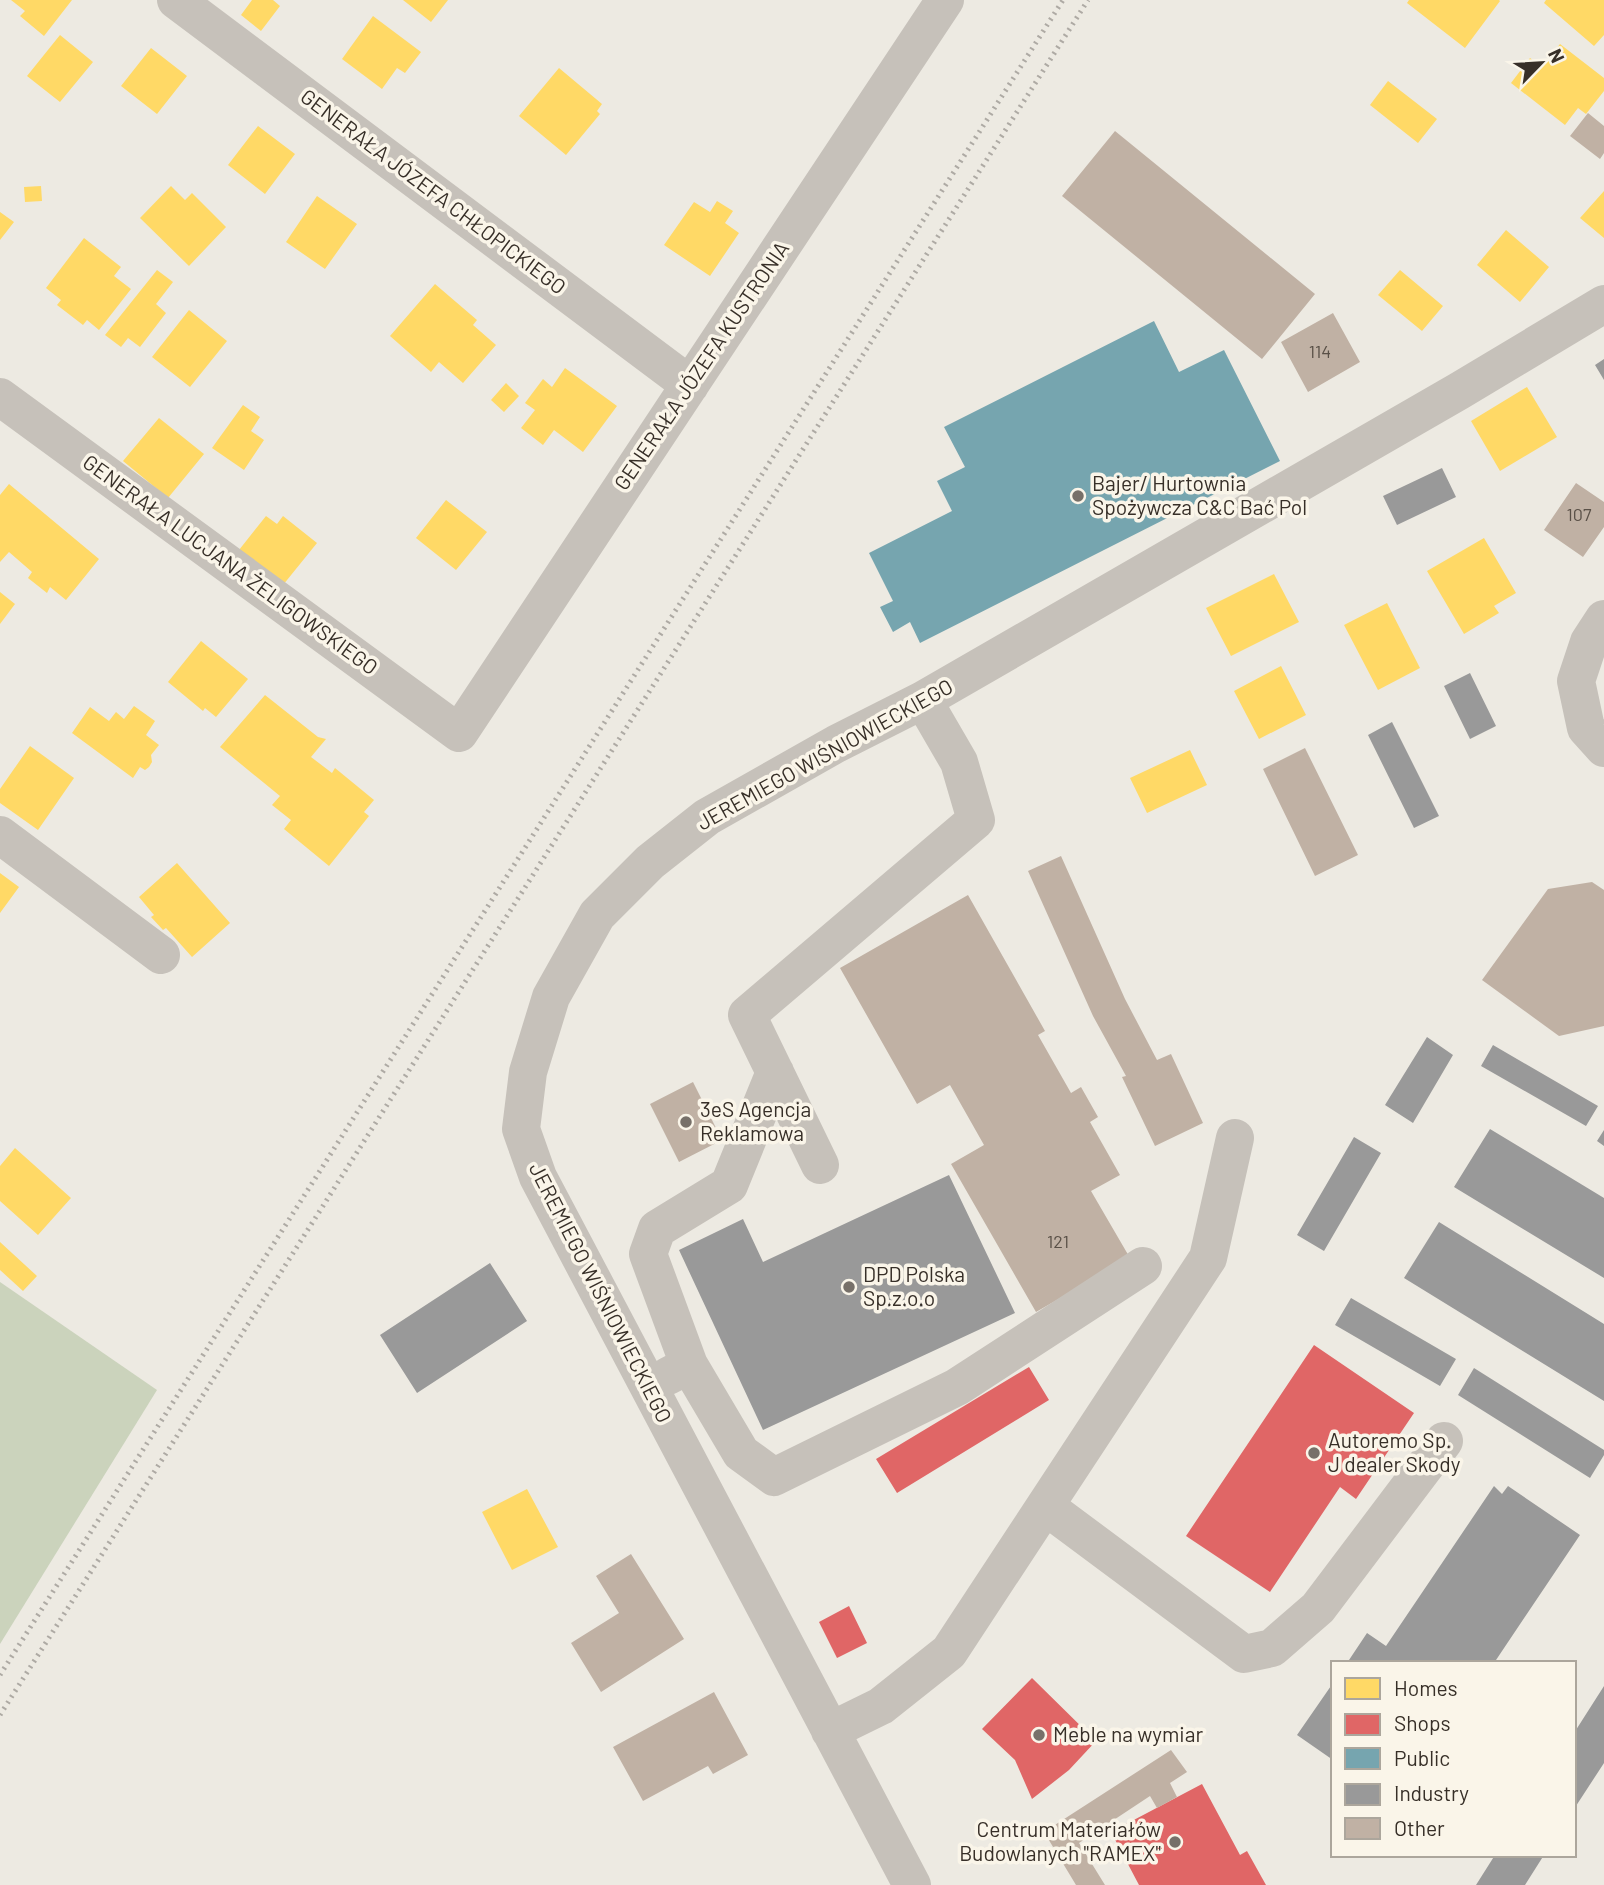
<svg xmlns="http://www.w3.org/2000/svg" width="1604" height="1885" viewBox="0 0 1604 1885" font-family="Barlow,sans-serif">
<style>
.green{fill:#cbd3bc}
.homes{fill:#ffd966}
.shops{fill:#e06666}
.public{fill:#76a5af}
.industry{fill:#999}
.building{fill:#c0b1a4}
.lines{fill:none;stroke-linecap:round;stroke-linejoin:round}
.minor{stroke:#c6c1ba;stroke-width:38}
.rail{stroke:#aeaaa4;stroke-width:5;stroke-dasharray:2 5;stroke-linecap:butt}
.poi-dot{fill:#777069;stroke:#faf5e9;stroke-width:2.5}
.labels{text-anchor:middle;stroke-width:7;stroke-linejoin:round;paint-order:stroke}
.number-label{font-size:18px;fill:#595047}
.street-label{font-size:21px;fill:#372f28;stroke:#faf5e9}
.poi-label{font-size:21px;fill:#372f28;stroke:#faf5e9;text-anchor:start}
</style>
<rect width="100%" height="100%" fill="#edeae2"/>
<path class="green" d="M0 1282 157 1390 0 1644Z"/>
<path class="homes" d="M11 0H72L44 36 20 16 25 11Z
M252 0H273L280 6 261 31 241 15Z
M403 0H448L431 22Z
M1409 0H1499L1500 1 1465 48 1407 3Z
M1546 0H1604V35L1594 46 1544 3Z
M373 16 421 52 405 73 397 68 382 89 342 59Z
M60 35 93 62 60 102 27 76Z
M1560 44 1604 78V91L1586 114 1578 108 1565 125 1511 83 1530 58 1542 67Z
M151 48 187 76 157 114 121 86Z
M559 68 602 104 597 111 600 114 566 155 519 116Z
M1388 81 1437 119 1418 143 1370 105Z
M258 126 295 154 265 194 228 165Z
M41 186 42 201 25 202 24 187Z
M171 186 185 200 192 193 226 227 189 266 140 218Z
M1604 191V238L1580 218Z
M317 196 357 224 325 269 286 242Z
M717 201 733 211 725 223 739 233 710 276 664 245 694 202 710 212Z
M0 212 14 222 0 240Z
M1506 230 1549 267 1520 302 1477 265Z
M84 238 121 267 114 276 131 289 99 330 87 320 83 325 57 305 61 300 46 288Z
M157 270 173 282 156 304 166 313 140 347 128 338 121 347 105 335Z
M1400 270 1443 306 1422 331 1378 295Z
M435 284 477 320 473 325 496 345 463 383 439 362 431 372 390 336Z
M189 310 227 341 190 387 152 357Z
M565 368 617 406 583 452 554 430 543 445 521 428 535 410 525 403 543 379 552 387Z
M506 383 519 396 504 412 491 400Z
M1527 387 1557 437 1500 471 1471 421Z
M243 405 260 417 251 431 264 440 244 470 212 448Z
M159 418 204 454 168 498 123 461Z
M9 484 99 559 66 600 50 587 47 593 28 578 32 572 9 552 0 562V495Z
M446 500 487 532 456 570 416 538Z
M266 516 277 524 283 516 317 543 283 585 239 550Z
M1484 538 1516 593 1494 606 1499 613 1464 634 1427 571Z
M1274 574 1299 622 1231 656 1206 608Z
M0 592 15 604 0 624Z
M1387 603 1420 668 1378 690 1344 625Z
M201 641 248 679 216 717 205 708 203 711 168 682Z
M1281 666 1306 715 1259 739 1234 691Z
M265 695 318 737 326 739 311 757 332 773 335 768 374 800 364 812 369 816 329 866 284 829 291 820 272 805 280 796 220 747Z
M134 706 155 721 146 735 159 745 151 755 152 762 149 767 145 770 140 767 133 778 72 733 90 707 109 721 116 712 124 719Z
M30 746 74 778 38 830 0 803V789Z
M1190 750 1207 785 1147 813 1130 778Z
M177 863 230 923 192 957 166 928 163 930 151 917 154 915 139 897Z
M0 873 19 887 0 913Z
M15 1148 71 1198 38 1235 0 1201V1166Z
M0 1242 37 1276 23 1291 0 1270Z
M527 1489 558 1547 512 1570 482 1512Z"/>
<path class="shops" d="M1314 1345 1414 1413 1356 1499 1340 1487 1270 1592 1186 1536Z
M1029 1367 1049 1400 897 1493 876 1459Z
M849 1606 867 1643 837 1658 819 1622Z
M1032 1678 1096 1741 1069 1770 1032 1799 1015 1760 982 1729Z
M1202 1784 1240 1855 1247 1851 1266 1885H1139L1111 1832Z"/>
<path class="public" d="M1154 321 1179 372 1224 350 1280 461 920 643 910 622 893 632 880 607 893 601 869 553 952 511 937 481 965 467 944 427Z"/>
<path class="industry" d="M1604 359V380L1595 365Z
M1442 468 1456 497 1397 525 1383 496Z
M1470 673 1496 726 1470 739 1444 686Z
M1392 722 1439 816 1414 828 1368 735Z
M1427 1037 1453 1055 1413 1123 1385 1105Z
M1493 1045 1598 1106 1586 1126 1481 1066Z
M1490 1129 1604 1198V1278L1454 1187Z
M1604 1130V1146L1597 1141Z
M1354 1137 1381 1153 1324 1251 1297 1235Z
M949 1175 1015 1313 763 1430 679 1250 743 1219 763 1262Z
M1439 1222 1604 1324V1401L1404 1278Z
M490 1263 527 1321 417 1393 380 1335Z
M1351 1298 1456 1359 1440 1386 1335 1325Z
M1474 1368 1604 1450V1455L1590 1478 1458 1395Z
M1494 1486 1502 1494 1508 1486 1580 1535 1494 1663H1347L1367 1633 1386 1646Z
M1333 1683V1760L1297 1735Z
M1604 1686V1763L1574 1809V1733Z
M1495 1855H1544L1525 1885H1476Z"/>
<path class="building" d="M1588 113 1604 126V153L1600 159 1570 136Z
M1115 131 1315 294 1262 359 1062 196Z
M1333 313 1360 362 1308 392 1281 342Z
M1576 483 1604 502V527L1583 557 1544 530Z
M1305 748 1358 855 1315 876 1263 769Z
M1061 856 1125 999 1157 1060 1171 1054 1203 1123 1155 1146 1122 1077 1126 1076 1093 1016 1028 871Z
M1592 882 1604 890V1026L1559 1036 1482 980 1548 889Z
M968 895 1045 1031 1038 1035 1071 1093 1081 1087 1098 1117 1090 1122 1120 1175 1091 1191 1130 1258 1036 1312 951 1164 984 1145 950 1085 917 1104 840 968Z
M693 1082 722 1140 679 1162 650 1104Z
M631 1554 684 1639 601 1692 571 1643 619 1613 596 1576Z
M714 1692 748 1755 713 1774 708 1766 643 1801 613 1747Z
M1171 1750 1187 1772 1170 1783 1177 1797 1157 1808 1150 1796 1079 1843 1105 1885H1076L1044 1832Z"/>
<g class="lines">
<path class="minor" d="M176 0 690 385
M0 397 459 733 945 0
M1604 619 1589 642 1576 681 1586 728 1604 748
M0 835 161 955
M820 1165 747 1015 976 820 959 762 923 700
M689 1365 741 1453 774 1477 957 1387 1143 1266
M668 1376 689 1365 648 1254 657 1229 729 1185 775 1072
M1045 1506 1244 1654 1272 1648 1318 1608 1444 1441
M830 1731 881 1706 949 1652 1208 1258 1235 1138
M912 1885 538 1177 521 1129 528 1072 551 997 597 915 650 862 707 817 836 744 923 700 1459 391 1604 304"/>
<path class="rail" d="M0 1675 1063 0
M0 1715 1088 0"/>
</g>
<g class="poi-dot">
<circle cx="1078" cy="496" r="7"/>
<circle cx="686" cy="1122" r="7"/>
<circle cx="849" cy="1287" r="7"/>
<circle cx="1314" cy="1453" r="7"/>
<circle cx="1039" cy="1735" r="7"/>
<circle cx="1175" cy="1842" r="7"/>
</g>
<g class="labels">
<g class="number-label">
<text x="1320" y="358">114</text>
<text x="1579" y="521">107</text>
<text x="1058" y="1248">121</text>
</g>
<g class="street-label">
<text transform="translate(433 192) rotate(37)" y="7">GENERAŁA JÓZEFA CHŁOPICKIEGO</text>
<text transform="translate(702 366) rotate(-56)" y="7">GENERAŁA JÓZEFA KUSTRONIA</text>
<text transform="translate(230 565) rotate(36)" y="7">GENERAŁA LUCJANA ŻELIGOWSKIEGO</text>
<text transform="translate(825 755) rotate(-29)" y="7">JEREMIEGO WIŚNIOWIECKIEGO</text>
<text transform="translate(600 1293) rotate(63)" y="7">JEREMIEGO WIŚNIOWIECKIEGO</text>
</g>
<g class="poi-label">
<text x="1092" y="491">Bajer/ Hurtownia<tspan x="1092" dy="24">Spożywcza C&amp;C Bać Pol</tspan></text>
<text x="700" y="1117">3eS Agencja<tspan x="700" dy="24">Reklamowa</tspan></text>
<text x="863" y="1282">DPD Polska<tspan x="863" dy="24">Sp.z.o.o</tspan></text>
<text x="1328" y="1448">Autoremo Sp.<tspan x="1328" dy="24">J dealer Skody</tspan></text>
<text x="1053" y="1742">Meble na wymiar</text>
<text x="1161" y="1837" text-anchor="end">Centrum Materiałów<tspan x="1161" dy="24">Budowlanych "RAMEX"</tspan></text>
</g>
</g>
<rect x="1331" y="1661" width="245" height="196" fill="#faf5e9" stroke="#aca69c" stroke-width="2"/>
<rect x="1345" y="1678" width="35" height="21" fill="#ffd966" stroke="#aca69c" stroke-width="2"/>
<text x="1394" y="1696" font-size="21" fill="#372f28">Homes</text>
<rect x="1345" y="1714" width="35" height="21" fill="#e06666" stroke="#aca69c" stroke-width="2"/>
<text x="1394" y="1731" font-size="21" fill="#372f28">Shops</text>
<rect x="1345" y="1748" width="35" height="21" fill="#76a5af" stroke="#aca69c" stroke-width="2"/>
<text x="1394" y="1766" font-size="21" fill="#372f28">Public</text>
<rect x="1345" y="1784" width="35" height="21" fill="#999999" stroke="#aca69c" stroke-width="2"/>
<text x="1394" y="1801" font-size="21" fill="#372f28">Industry</text>
<rect x="1345" y="1818" width="35" height="21" fill="#c0b1a4" stroke="#aca69c" stroke-width="2"/>
<text x="1394" y="1836" font-size="21" fill="#372f28">Other</text>
<g transform="translate(1541 63) rotate(65)" stroke="#faf5e9" stroke-width="5" paint-order="stroke">
<path d="M0-5L12 26L0 18L-12 26Z" fill="#372f28"/>
<text y="-10" font-size="19" font-weight="bold" text-anchor="middle" fill="#372f28">N</text>
</g>
</svg>
